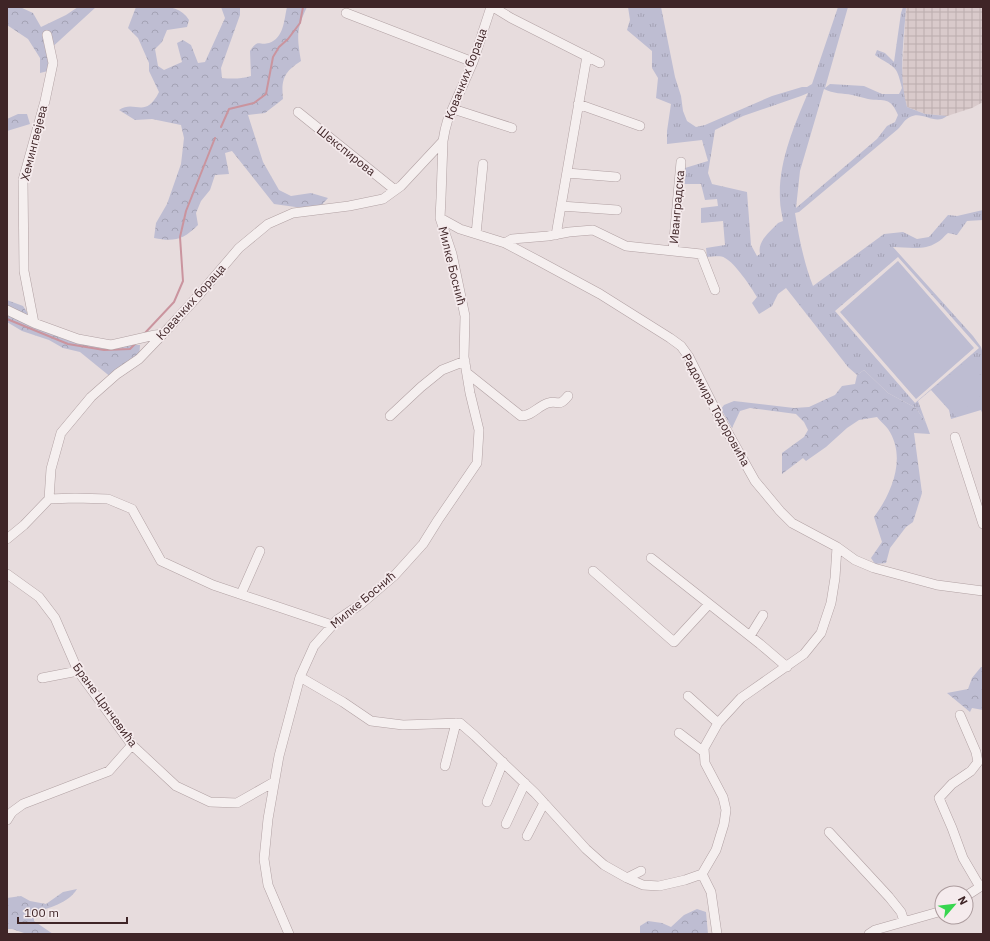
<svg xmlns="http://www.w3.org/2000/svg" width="990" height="941" viewBox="0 0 990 941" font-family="'IBM Plex Sans',sans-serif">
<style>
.industrial{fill:url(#industrial-grid)}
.grass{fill:url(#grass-tufts);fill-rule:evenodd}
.forest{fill:url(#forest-crowns)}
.pitch{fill:#bebdd2}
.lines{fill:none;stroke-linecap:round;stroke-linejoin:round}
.stream{stroke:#ca949e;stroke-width:2}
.minor-casing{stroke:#b1a1a3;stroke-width:10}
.minor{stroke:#f5efef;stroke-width:9}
.labels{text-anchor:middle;stroke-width:3.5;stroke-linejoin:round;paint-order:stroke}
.street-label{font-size:12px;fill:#3f2527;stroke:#f5ebed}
</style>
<defs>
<pattern id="industrial-grid" width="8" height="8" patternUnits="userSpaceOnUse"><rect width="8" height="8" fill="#d9cacb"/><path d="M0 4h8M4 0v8" fill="none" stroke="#bbadae"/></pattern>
<pattern id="grass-tufts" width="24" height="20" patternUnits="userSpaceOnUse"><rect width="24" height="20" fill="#bebdd2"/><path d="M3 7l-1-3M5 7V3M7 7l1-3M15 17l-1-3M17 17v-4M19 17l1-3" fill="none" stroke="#a4a2b4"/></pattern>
<pattern id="forest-crowns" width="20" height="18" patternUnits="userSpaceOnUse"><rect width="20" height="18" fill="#bebdd2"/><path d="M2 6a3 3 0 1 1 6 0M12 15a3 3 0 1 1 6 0" fill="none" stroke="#a4a2b4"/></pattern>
</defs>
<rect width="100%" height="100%" fill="#e7dcdd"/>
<path class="industrial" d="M906 7H983V102L972 108 947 116 925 114 907 107 903 94 902 75Z"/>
<path class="grass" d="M628 7H661L675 77 681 96 683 111 687 121 696 127 705 125 772 96 802 87H807L812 84 838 7H848L825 88 830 84 864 86 882 94H899L902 88C896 63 895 69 875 55L877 50 885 53 894 62 901 13 903 7H906C904 40 898 75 907 107L925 114 947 116C935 126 922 110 910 117 905 119 902 125 898 129L799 212 795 213C799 238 804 263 813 286L884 234 903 232 917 239 929 237 948 215 957 216 983 210V220L967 221 957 235 948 233C944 236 941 241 936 243 924 251 906 247 893 247L973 336 981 347 983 354V415L981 410 951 419 949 410 931 390 918 401 926 423 916 408 888 393 864 370 857 375 848 367 786 288 778 294 772 306 759 314 752 303 757 297C751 287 735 263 725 258 720 255 713 257 707 257L706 248 725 245 723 221 701 223V208L718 206 717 199 705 200 701 184H684L685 168 708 161 702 140 667 144V131L671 104 656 98 658 78 652 68V51L627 30 630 20ZM824 89C833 94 843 93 852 95 858 96 863 98 868 99 885 102 890 96 898 115L895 122 887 126 877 139 796 208 800 171ZM808 93C794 126 778 163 780 200 780 207 782 214 783 221L778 223C770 232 757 241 760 254L757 256 751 245 747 192 712 184 708 173 715 130 743 116 801 96ZM898 257 979 348 915 403 835 311Z"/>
<path class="forest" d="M7 7H20L33 13 41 27 66 15 78 7H96L48 51V71L40 73V58L28 39 7 25Z
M136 7C155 7 178 2 189 20L187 27 167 30 162 42 155 49 158 66 164 70 182 62 177 43 183 40 191 45 198 63 205 62 225 18 221 7H240V15L221 68 222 78C232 79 241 79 251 76L250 51C259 38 258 46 269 43 284 38 284 20 287 7H307C296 30 297 37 301 61 284 72 281 79 283 99L265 113 248 115 263 162 279 190 291 196 311 193 328 198 317 210 274 204 232 151 225 153 229 174 215 175 210 190 201 201 196 213 198 225C183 240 174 242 154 238L156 223 167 204 181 164 184 138 181 125 152 119 135 120 119 110C135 99 145 120 159 92L149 71V63L138 38 128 28Z
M18 114H27L30 124 7 131V119Z
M7 300 23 306 34 323 111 345H140L139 359 112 378 80 352 63 348 49 340 22 331 7 322Z
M864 370 888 393 916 408 926 423 930 434 914 433 922 493 913 522 906 527 890 548 886 563 875 564 871 558 882 542 874 517C892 493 907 457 888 429 885 425 880 421 877 417L859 420 847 428 826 447 806 461 803 458 782 474V453L804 437 808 430 804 422 796 414 750 408 740 411 732 428 721 409 724 405 734 401 794 408 809 407 835 395 842 386 855 384 857 375Z
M981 667H983V710L972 708 970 712 947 693 968 689 972 678Z
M77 889C69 903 48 908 34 913V921L53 934H27L12 929H7V898L21 896 30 901 46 904 63 892Z
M697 909 706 912 708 934H640V926L648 921 662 923 671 927 684 915Z"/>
<path class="pitch" d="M898 261 974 348 916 399 840 312Z
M967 360 983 378V394L956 417 933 389Z"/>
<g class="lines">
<path class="stream" d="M221 127 229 109 254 103 266 94 273 57 279 47 288 39 300 23 303 7
M7 319 68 344 104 350 130 349 136 343
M144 334 174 302 183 281 180 237 186 211 215 138"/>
<g class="minor-casing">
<path id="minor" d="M493 7 511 18 600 63
M346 13 473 62
M578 104 640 126
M453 109 512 128
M298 112 395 190
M567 173 616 177
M561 206 617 210
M440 218 460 229 505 243 539 261 600 294 670 338 681 346 689 357 718 415 755 481 780 511 792 523 837 547 855 560 874 568 937 585 983 591
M476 234 483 164
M556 235 587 56
M505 243 512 239 548 236 569 232 593 230 626 246 701 254 715 290
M673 251 681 162
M7 310 34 323 78 339 111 345 155 335 163 334
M34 323 24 271 23 180 45 101 53 63 47 35
M467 373 521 416C532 416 538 406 548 403 559 400 558 408 568 396
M390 416 421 387 442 370 465 361
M955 437 983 524
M49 499 75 498 108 499 132 509 161 561 213 585 332 625
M7 539 24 525 49 499 51 469 61 433 91 397 117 374 139 359 163 334 198 296 239 248 268 224 293 213 349 206 383 199 401 186 443 141
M651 558 760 644 787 667
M593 571 674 642 709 604
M7 574 39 597 55 618 78 671 132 745 176 786 210 802 237 803 274 782
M241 594 260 551
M750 636 763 615
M300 677 343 702 371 721 403 725 460 723 475 736 535 793 586 849 604 865 627 878 643 885 659 886 685 880 702 874 716 850 724 824 726 810 723 797 705 763 704 748 718 723 741 698 804 654 821 633 831 603 835 578 837 547
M42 678 78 671
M688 696 718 723
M960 715 976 752 978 762 971 771 952 784 939 798 952 828 963 858 980 887
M679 733 704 752
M445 766 456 723
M487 802 503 762
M7 820 12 812 23 804 109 771 132 745
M506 824 525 783
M829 832 889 897 901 912 904 921
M527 836 544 803
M702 874 711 892 717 934
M627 878 641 871
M966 896 983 885
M289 934 268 885 264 859 268 819 279 756 300 677 314 646 337 620 361 604 395 575 423 544 438 520 477 463 479 430 470 393 464 357 465 316 452 254 440 218 441 198 443 141 445 130 448 119 473 62 491 7
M869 934 875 930 942 911"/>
</g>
<use href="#minor" class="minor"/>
</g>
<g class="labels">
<g class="street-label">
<text transform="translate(466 74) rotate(-69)" y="4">Ковачких бораца</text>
<text transform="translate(34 143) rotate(-76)" y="4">Хемингвејева</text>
<text transform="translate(346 151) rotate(39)" y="4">Шекспирова</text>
<text transform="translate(677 207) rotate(-85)" y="4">Иванградска</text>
<text transform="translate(452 266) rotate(76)" y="4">Милке Боснић</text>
<text transform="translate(191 302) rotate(-48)" y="4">Ковачких бораца</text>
<text transform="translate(716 410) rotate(61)" y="4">Радомира Тодоровића</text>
<text transform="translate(363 600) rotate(-40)" y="4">Милке Боснић</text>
<text transform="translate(105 705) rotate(54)" y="4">Бране Црнчевића</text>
</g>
</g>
<rect width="990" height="941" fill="none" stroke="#3f2527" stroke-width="16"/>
<g transform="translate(954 905) rotate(62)"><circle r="19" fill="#f5ebed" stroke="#ac9c9e"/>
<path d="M0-3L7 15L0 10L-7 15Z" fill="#37d64f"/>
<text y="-6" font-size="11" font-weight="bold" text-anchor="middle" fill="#3f2527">N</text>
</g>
<path d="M18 917v6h109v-6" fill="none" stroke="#3f2527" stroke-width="2"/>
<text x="24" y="917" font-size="12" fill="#3f2527" stroke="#f5ebed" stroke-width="3" paint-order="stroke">100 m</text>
</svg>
